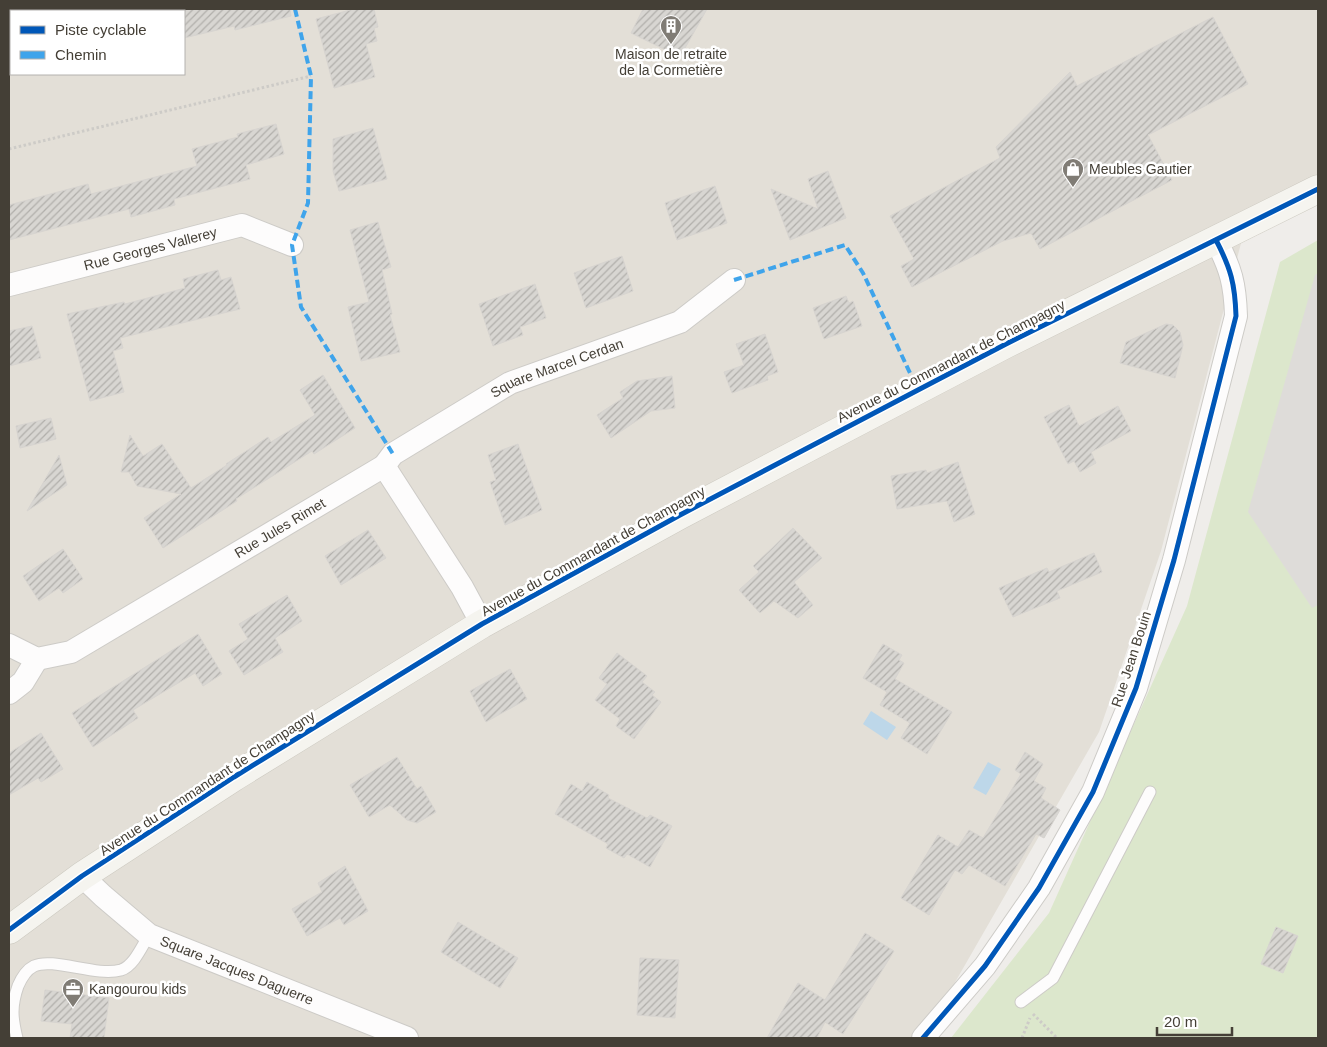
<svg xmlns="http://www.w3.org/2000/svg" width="1327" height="1047" viewBox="0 0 1327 1047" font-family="Arial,sans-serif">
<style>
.residential{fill:#e3dfd7;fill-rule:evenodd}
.garden{fill:#dce7cc}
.parking{fill:#dedcd9}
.water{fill:#bdd7e9}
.building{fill:url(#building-hatch);stroke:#d7d4d0}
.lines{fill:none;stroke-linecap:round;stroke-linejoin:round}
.lane-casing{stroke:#cdcbc7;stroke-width:13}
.street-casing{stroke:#cdcbc7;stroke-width:24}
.secondary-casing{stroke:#cdcac1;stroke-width:29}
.path{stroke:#cdcbc7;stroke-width:3;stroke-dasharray:2.5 2.5;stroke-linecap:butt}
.lane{stroke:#fdfcfc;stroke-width:11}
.street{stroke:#fdfcfc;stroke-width:22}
.secondary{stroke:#f5f4ef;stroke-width:28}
.quiet{stroke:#3fa4eb;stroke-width:4;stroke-dasharray:8 4;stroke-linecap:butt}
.cycleway-casing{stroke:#fff;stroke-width:8}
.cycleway{stroke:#0057b8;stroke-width:5}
.labels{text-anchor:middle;stroke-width:5;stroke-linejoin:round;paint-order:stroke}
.poi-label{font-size:14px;fill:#443f36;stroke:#fff;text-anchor:start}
.street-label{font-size:14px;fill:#443f36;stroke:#fff}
</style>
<defs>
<pattern id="building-hatch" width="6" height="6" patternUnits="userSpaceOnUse" patternTransform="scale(1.25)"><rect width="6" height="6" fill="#d8d6d2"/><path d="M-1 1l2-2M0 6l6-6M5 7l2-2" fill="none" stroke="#b1afab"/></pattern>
</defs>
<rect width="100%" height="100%" fill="#efedea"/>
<path class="residential" d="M9 9H1318V188L1246 224 1161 551 1099 732 923 1038H9ZM11 11H184V74H11Z"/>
<path class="garden" d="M1318 240V1038H951L1049 913 1187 606 1280 262Z"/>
<path class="parking" d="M1318 273V605L1312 608 1248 512 1315 275Z"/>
<path class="water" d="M871 711 896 727 887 740 863 724Z
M988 762 1001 769 986 795 973 788Z"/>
<path class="building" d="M184 9H290L291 16 235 30 234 26 184 38Z
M354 9H374L378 27 374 28 377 41 366 44 375 77 334 88 316 19Z
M643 9H707L680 57 631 33Z
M1213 17 1248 84 1148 135 1172 180 1040 249 1031 233 1003 241 912 287 901 266 914 259 890 216 1000 158 996 147 1070 72 1077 86Z
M276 124 284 154 246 165 250 179 174 199 175 205 131 217 129 209 9 240V205L88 184 91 194 197 166 192 149 238 137 237 134Z
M373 128 387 179 339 191 333 171V139Z
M828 171 846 218 790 240 771 189 818 209 808 179Z
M715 186 727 223 677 240 665 203Z
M378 222 391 267 382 270 392 314 390 315 400 352 361 361 348 307 369 302 350 230Z
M622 256 633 291 586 308 574 273Z
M218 270 221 280 231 277 240 309 120 338 123 348 113 351 124 392 90 401 67 314 124 302 125 304 185 288 183 279Z
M535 284 546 318 520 327 523 335 493 346 479 304Z
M846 296 849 303 853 301 862 326 824 339 813 308Z
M1166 324 1173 325 1180 332 1183 345 1175 378 1120 363 1126 342Z
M32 326 41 358 9 366V331Z
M765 334 778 372 767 376 768 380 732 393 724 372 744 365 736 344Z
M323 375 355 428 314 454 312 451 236 499 237 501 163 548 144 518 181 494 137 486 129 472H121L130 435 143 456 162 444 191 488 227 465 226 464 268 437 271 442 315 415 300 390Z
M672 376 675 408 651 411 611 438 597 415 623 398 620 392 637 381Z
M1069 405 1079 426 1118 406 1131 431 1091 452 1096 463 1080 472 1074 461 1068 464 1044 417Z
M51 418 56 439 20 448 16 426Z
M518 444 542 510 505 525 490 482 496 480 488 455Z
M59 455 67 485 27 511Z
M958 462 975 514 954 522 947 501 897 509 891 476 926 470 927 473Z
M793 528 822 558 794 582 813 605 798 618 774 601 760 613 739 590 759 572 753 566Z
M368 530 386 558 341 585 325 556Z
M63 549 83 579 63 593 59 588 39 601 23 576Z
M1094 553 1102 572 1057 591 1060 598 1013 617 999 588 1047 568 1049 572Z
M287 595 302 621 275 638 283 652 244 675 229 651 248 639 239 624Z
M198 634 222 674 203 686 195 673 133 710 138 718 93 747 72 713Z
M883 644 902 655 899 660 904 663 895 679 952 712 927 754 901 738 910 723 880 705 887 692 863 678Z
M617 653 647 676 642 682 655 692 652 695 661 702 634 739 616 726 620 719 595 700 607 684 599 678Z
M510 669 527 699 486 722 470 691Z
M41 733 63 769 41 782 38 778 9 795V753Z
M1025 752 1043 764 1034 781 1046 788 1041 798 1060 810 1044 838 1036 834 1005 886 969 865 962 874 955 870 929 915 901 898 938 835 958 847 969 830 983 838 1021 774 1015 770Z
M397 757 417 789 421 786 436 812 417 823 407 820 390 805 369 817 350 785Z
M587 782 609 795 608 798 647 818 650 815 672 826 650 867 627 854 624 858 606 848 608 844 555 814 571 784 582 791Z
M345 866 368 911 344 925 340 918 307 936 292 909 322 892 318 883Z
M458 922 518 958 500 988 441 952Z
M1276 927 1298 936 1283 973 1261 964Z
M865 933 894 951 843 1034 825 1022 817 1038H767L798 983 825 1000Z
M640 958 679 960 675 1018 637 1015Z
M45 990 109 998 104 1038H70L72 1024 41 1021Z"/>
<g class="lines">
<g class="lane-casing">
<path id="lane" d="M1021 1002 1053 978 1150 792
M17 1038C12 1018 11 1006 18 986 21 979 26 970 34 966 53 957 96 977 121 970 134 966 142 946 149 935"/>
</g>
<g class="street-casing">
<g id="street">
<path id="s1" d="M9 285 242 225 292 245"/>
<path id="s2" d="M384 466 393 454 510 383 680 322 734 280"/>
<path id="s3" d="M9 645 37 659 71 652 384 466 462 587 482 624"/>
<path d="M9 693 23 682 37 659"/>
<path id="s4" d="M82 876 103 896 149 935 407 1038"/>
<path d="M923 1038 985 966 1039 888 1093 792 1136 688 1174 560 1236 316C1235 284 1231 269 1216 240"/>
</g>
</g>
<g class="secondary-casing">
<path id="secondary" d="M9 930 82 876 234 777 482 624 680 515 918 390 1006 344 1318 189"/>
</g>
<path class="path" d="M9 149 311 76
M1033 1014 1057 1038
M1022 1038 1030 1018"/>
<use href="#lane" class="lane"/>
<use href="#street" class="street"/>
<use href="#secondary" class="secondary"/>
<path class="quiet" d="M295 9 311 76 308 203 292 245 301 307 393 454
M734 280 845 245 863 273 918 390"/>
<g class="cycleway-casing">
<path id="cycleway" d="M9 930 82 876 234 777 482 624 680 515 918 390 1006 344 1318 189
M923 1038 985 966 1039 888 1093 792 1136 688 1174 560 1236 316C1235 284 1231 269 1216 240"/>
</g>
<use href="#cycleway" class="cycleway"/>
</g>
<defs>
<g id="building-pin" transform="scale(1.125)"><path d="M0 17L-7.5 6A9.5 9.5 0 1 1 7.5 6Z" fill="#807c75" stroke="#fff"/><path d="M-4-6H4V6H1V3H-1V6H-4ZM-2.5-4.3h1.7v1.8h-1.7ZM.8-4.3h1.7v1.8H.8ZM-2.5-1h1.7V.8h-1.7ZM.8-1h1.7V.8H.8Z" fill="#fff"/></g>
<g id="shop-pin" transform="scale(1.125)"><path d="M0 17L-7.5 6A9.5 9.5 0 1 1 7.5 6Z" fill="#807c75" stroke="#fff"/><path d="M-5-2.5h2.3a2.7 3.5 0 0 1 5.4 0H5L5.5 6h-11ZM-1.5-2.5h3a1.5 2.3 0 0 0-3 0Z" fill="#fff"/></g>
<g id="office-pin" transform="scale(1.125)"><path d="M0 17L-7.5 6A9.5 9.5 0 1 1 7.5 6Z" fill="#807c75" stroke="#fff"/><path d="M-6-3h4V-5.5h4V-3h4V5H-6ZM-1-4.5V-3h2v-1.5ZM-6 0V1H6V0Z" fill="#fff"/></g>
</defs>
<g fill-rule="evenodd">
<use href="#building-pin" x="671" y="26"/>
<use href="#shop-pin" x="1073" y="169"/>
<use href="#office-pin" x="73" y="989"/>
</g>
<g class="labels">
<g class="poi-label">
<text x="671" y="59" text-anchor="middle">Maison de retraite<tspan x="671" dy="16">de la Cormetière</tspan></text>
<text x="1089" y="174">Meubles Gautier</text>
<text x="89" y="994">Kangourou kids</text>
</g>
<g class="street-label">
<text dy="5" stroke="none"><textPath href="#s1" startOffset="146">Rue Georges Vallerey</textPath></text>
<text transform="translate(951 361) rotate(-27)" y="5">Avenue du Commandant de Champagny</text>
<text dy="5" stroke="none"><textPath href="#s2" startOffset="201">Square Marcel Cerdan</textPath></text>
<text dy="5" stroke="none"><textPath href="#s3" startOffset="309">Rue Jules Rimet</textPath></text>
<text transform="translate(593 551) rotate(-29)" y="5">Avenue du Commandant de Champagny</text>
<text transform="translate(1131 659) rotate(-72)" y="5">Rue Jean Bouin</text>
<text transform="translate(207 783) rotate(-33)" y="5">Avenue du Commandant de Champagny</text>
<text dy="5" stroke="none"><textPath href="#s4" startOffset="184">Square Jacques Daguerre</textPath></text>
</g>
</g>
<rect width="1327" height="1047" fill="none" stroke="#443f36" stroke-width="20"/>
<rect x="10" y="10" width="175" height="65" fill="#ffffff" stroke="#b4b2af"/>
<rect x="20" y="26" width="25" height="8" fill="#0057b8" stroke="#b4b2af"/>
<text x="55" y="35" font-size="15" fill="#443f36">Piste cyclable</text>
<rect x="20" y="51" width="25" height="8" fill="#3fa4eb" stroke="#b4b2af"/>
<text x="55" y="60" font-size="15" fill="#443f36">Chemin</text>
<path d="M1157 1027v8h75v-8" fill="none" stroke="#443f36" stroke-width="2.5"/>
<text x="1164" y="1027" font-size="15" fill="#443f36" stroke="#ffffff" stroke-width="4" paint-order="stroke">20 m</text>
</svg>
